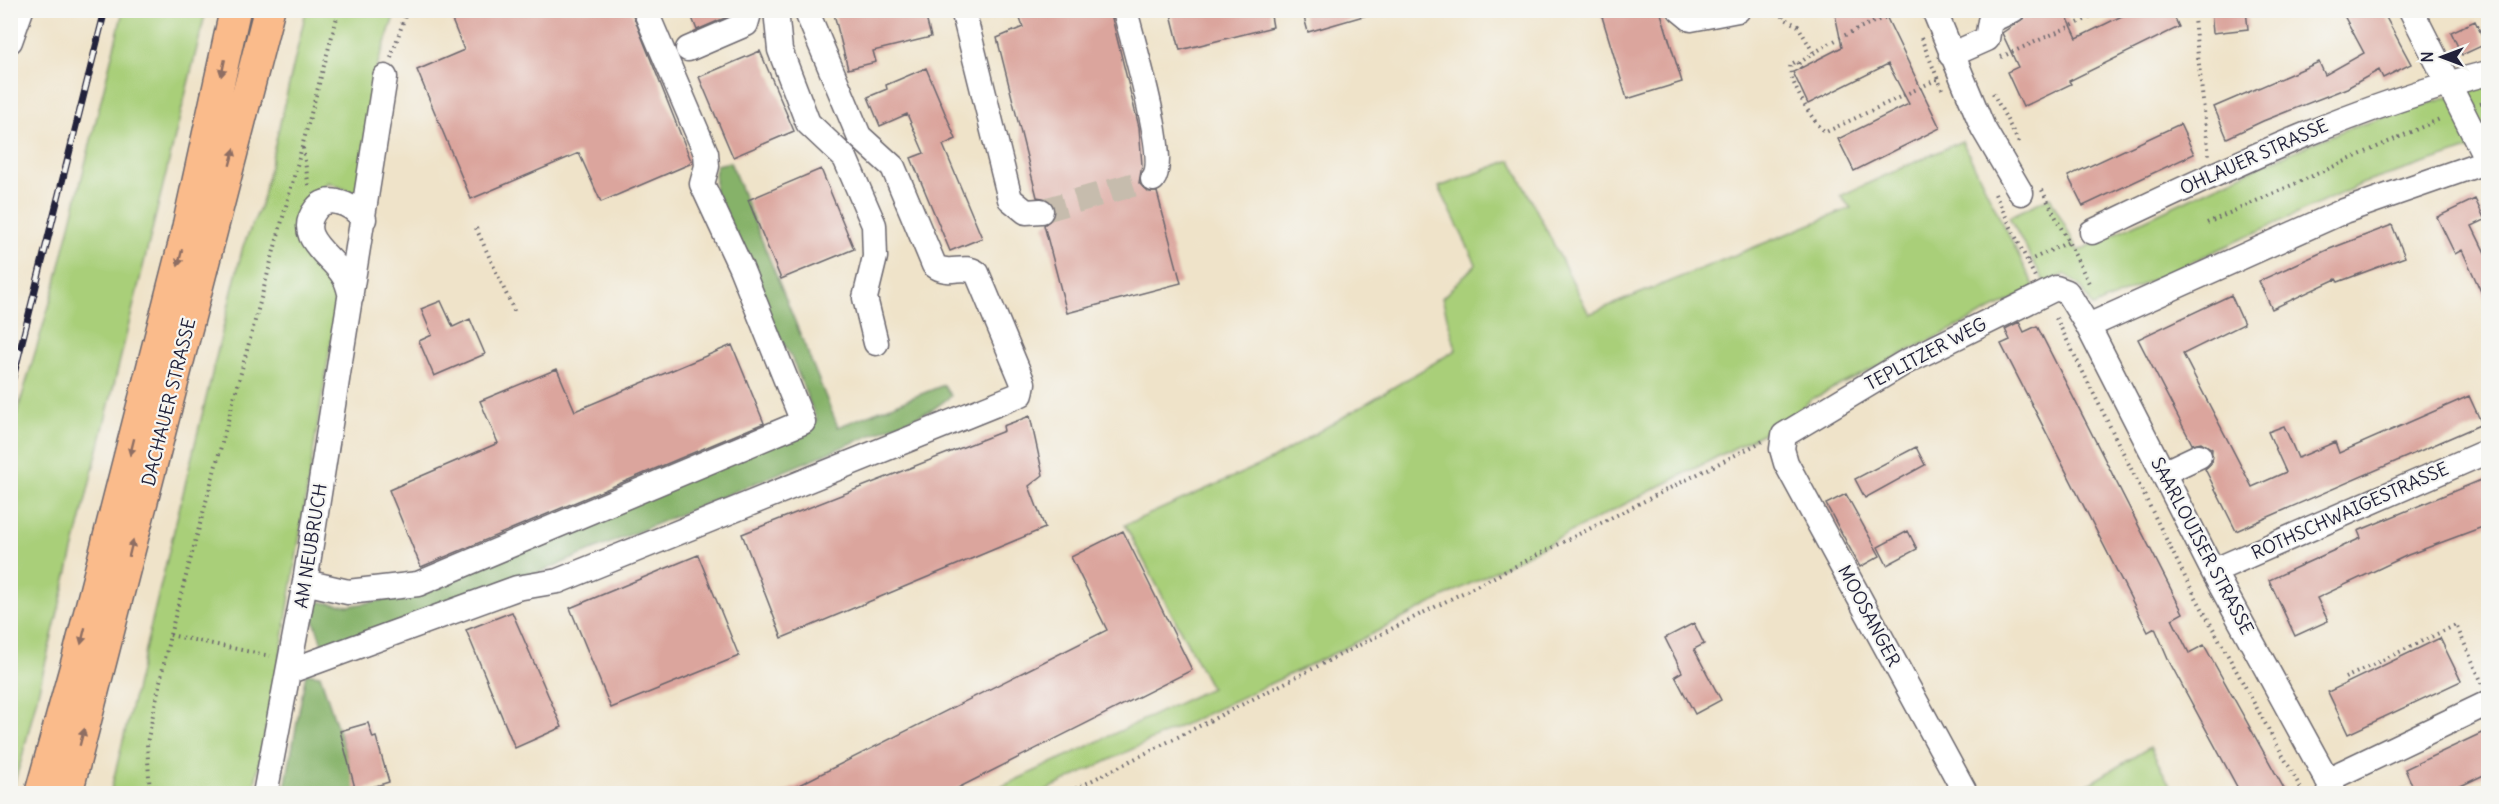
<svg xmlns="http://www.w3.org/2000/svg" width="2499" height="804" viewBox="0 0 2499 804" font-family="Delius,sans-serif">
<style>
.green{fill:#a9cf79;stroke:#66785a;stroke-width:1.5}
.forest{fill:#86b269;stroke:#546a52;stroke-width:1.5}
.building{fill:#dba59d}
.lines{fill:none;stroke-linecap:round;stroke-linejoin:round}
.minor-tunnel{stroke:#c6bcad;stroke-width:24;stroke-dasharray:24 12;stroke-linecap:butt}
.minor-casing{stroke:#6a666d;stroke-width:27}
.major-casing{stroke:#6a666d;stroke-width:33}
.path{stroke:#6a666d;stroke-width:4;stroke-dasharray:1.5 4.5;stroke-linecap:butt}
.minor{stroke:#fff;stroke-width:24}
.major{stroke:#fabb8b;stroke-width:30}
.rail-casing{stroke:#22223b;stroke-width:7}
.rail{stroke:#f6f6f2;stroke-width:4.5;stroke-dasharray:14;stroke-linecap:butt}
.oneway{fill:#8e6e63}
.labels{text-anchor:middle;stroke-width:4.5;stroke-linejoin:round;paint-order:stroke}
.street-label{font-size:18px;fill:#22223b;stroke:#f6f6f2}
</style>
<rect width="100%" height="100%" fill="#f6f6f2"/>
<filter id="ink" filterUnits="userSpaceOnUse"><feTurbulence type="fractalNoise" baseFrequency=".0167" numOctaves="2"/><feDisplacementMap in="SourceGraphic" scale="12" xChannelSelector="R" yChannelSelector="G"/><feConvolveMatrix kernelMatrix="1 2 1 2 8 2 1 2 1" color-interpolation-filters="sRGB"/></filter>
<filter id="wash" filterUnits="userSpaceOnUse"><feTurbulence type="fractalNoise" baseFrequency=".008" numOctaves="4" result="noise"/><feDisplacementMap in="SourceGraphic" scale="24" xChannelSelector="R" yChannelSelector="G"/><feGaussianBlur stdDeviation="1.35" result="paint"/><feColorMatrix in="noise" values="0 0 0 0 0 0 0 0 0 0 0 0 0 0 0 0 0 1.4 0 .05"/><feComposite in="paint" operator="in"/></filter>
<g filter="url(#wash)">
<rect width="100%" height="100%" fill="#efe3c9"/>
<path class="green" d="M123 11H206L22 758 11 793V433L55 286Z
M306 11H396L377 66 360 202 354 193 328 182 308 200 300 235 329 276 336 293 335 317 278 670 253 793 110 794 243 246 261 205Z
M2488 85V143L2364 183 2093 307 2081 287 2065 274 2045 283 2009 217 2050 197 2078 251 2257 167 2344 130Z
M1962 141 2035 288 1812 399 1783 423 1339 651 1040 793 986 794 1211 688 1125 525 1271 460 1456 350 1442 298 1476 264 1439 187 1511 160 1589 314 1851 208 1840 196Z
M2150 747 2174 793H2074Z"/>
<path class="forest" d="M730 162 838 427 944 385 951 396 932 410 470 601 371 636 323 646 313 618 315 601 349 606 406 596 817 421 793 361 759 298 714 195 716 165Z
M306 673 320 675 359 793 284 794Z"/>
<g id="blocks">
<path class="building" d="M448 10H631L692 163 601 202 579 153 471 199 417 70 464 50Z
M689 10H735L734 14 697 30Z
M833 10H924L931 37 873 51 876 62 848 69Z
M1017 10H1110L1139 127 1142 165 1139 183 1148 192H1157L1181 283 1067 313 1044 225 1053 218 1055 209 1048 199 1037 197 997 38 1023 27Z
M1170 10H1270L1273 27 1180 50Z
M1302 10H1367V15L1308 32Z
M1600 10H1660L1682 82 1627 99Z
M1853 10H1883L1940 128 1854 171 1838 139 1909 104 1888 64 1808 104 1793 72 1842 47 1835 14Z
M2027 10H2064L2077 38 2134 10H2171L2179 27 2069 81 2071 84 2023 107 2007 72 2018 67 2002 33 2024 18Z
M2211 10H2246L2248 29 2213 33Z
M2341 10H2382L2411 64 2383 78 2379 70 2347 88 2263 121 2227 138 2214 107 2319 62 2325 75 2364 53Z
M2475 21 2486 44 2462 55 2451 32Z
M760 51 794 131 733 157 699 77Z
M926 68 956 139 943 145 982 238 950 251 911 158 924 153 907 114 880 126 868 97 887 89 886 85Z
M2180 124 2194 154 2083 206 2068 176Z
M821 169 854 249 781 279 748 200Z
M2475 199 2485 220 2472 226 2488 259V307L2462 250 2455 254 2437 217Z
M2392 225 2405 257 2338 282 2336 279 2272 309 2259 281 2327 250Z
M2231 295 2244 324 2183 354 2252 487 2286 472 2268 432 2284 426 2298 458 2335 442 2339 453 2469 396 2482 424 2236 531 2205 469 2211 464 2212 449 2201 442 2192 444 2138 339Z
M441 301 453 327 470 319 485 354 434 376 419 341 432 335 421 309Z
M2019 322 2024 332 2037 326 2183 613 2172 619 2189 653 2204 645 2287 794H2241L2170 663 2155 628 2148 632 2001 344 2010 340 2005 329Z
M732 345 764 423 421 567 389 490 498 443 480 401 557 369 575 411Z
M1030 416 1043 475 1029 486 1045 528 782 638 742 534 1004 431 1003 426Z
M1916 447 1925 465 1865 498 1855 479Z
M2488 477V525L2408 555 2317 598 2328 621 2295 636 2269 580 2361 538 2358 531Z
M1846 494 1880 556 1860 567 1826 504Z
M1123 531 1192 670 946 794H781L1107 630 1071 557Z
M1908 531 1917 549 1887 565 1878 547Z
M698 555 739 656 611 708 570 608Z
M512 612 562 727 515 748 466 630Z
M1694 623 1704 644 1694 649 1721 700 1695 714 1675 676 1682 672 1665 638Z
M2440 638 2461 681 2348 734 2328 692Z
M368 723 373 738 376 737 389 782 356 792 340 731Z
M2488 730V773L2444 794H2416L2405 769Z"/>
</g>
</g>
<g filter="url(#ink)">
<use href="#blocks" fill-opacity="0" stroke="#6a666d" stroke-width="1.5"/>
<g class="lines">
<path class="minor-tunnel" d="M1041 211 1153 179"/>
<g class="minor-casing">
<path id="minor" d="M776 10 780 50 808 123 845 158 874 225 875 257 865 298 876 343
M963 10 1010 199 1026 212 1041 211
M1125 10C1132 40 1169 159 1153 179
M1680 10 1691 19 1738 10
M1934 10 1983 128 2021 193
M2411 10 2488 162
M10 41 21 10
M688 49 746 24 750 10
M1951 55 1987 39 1990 21 2013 10
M2092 232C2221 171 2349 108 2488 73
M351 297C349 289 348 282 343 275 330 254 294 237 316 209 321 202 329 200 337 202 349 204 356 211 364 219
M2088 326 2344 211 2488 161
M2163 473 2199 456
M2213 571 2488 451
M305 582 348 592 418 584 803 422 741 268 702 184 707 166 706 153 645 10
M290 671 517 588 558 581 1021 394 1023 383 977 273C963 263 949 277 934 265L893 167 859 136 806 10
M2327 780 2488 703
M265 794 305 582 385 77
M1966 794 1786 463 1782 449 1784 435 1904 363 2056 288 2067 292 2088 326 2213 571 2335 794"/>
</g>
<g class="major-casing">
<path id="major" d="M40 794 77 660 185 238 235 10
M67 794 269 10"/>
</g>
<path class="path" d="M1782 10 1783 18 1798 26 1813 52
M2193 10 2209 156
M1921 38 1942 89
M2001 57 2107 10
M391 58 407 10
M1798 64 1797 61 1791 64C1785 75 1814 126 1826 132L1938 79
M1801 68 1798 64C1831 40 1874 18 1913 10
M1993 93 2019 143
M2480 104 2488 102
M303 148 309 188
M2042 190 2090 285
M1995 194 2035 277
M2207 223 2442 118
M476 228 515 313
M2028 261 2071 241
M2056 318 2187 581 2304 794
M170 635 270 656
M2345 678 2456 625 2483 685
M150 794 147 743 170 635 339 10
M1065 794 1763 441"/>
<use href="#minor" class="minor"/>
<use href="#major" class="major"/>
<g class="rail-casing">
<path id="rail" d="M10 390 105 10"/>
</g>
<use href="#rail" class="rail"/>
</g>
<defs><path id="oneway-solid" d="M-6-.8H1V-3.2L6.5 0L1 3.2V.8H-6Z" transform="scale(1.5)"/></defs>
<g class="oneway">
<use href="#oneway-solid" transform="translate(223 68) rotate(102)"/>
<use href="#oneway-solid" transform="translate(232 157) rotate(-75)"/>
<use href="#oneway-solid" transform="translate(180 258) rotate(104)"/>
<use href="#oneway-solid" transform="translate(132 447) rotate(104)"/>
<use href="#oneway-solid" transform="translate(131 548) rotate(-76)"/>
<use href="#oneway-solid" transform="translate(83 636) rotate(104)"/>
<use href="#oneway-solid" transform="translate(82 737) rotate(-75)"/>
</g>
</g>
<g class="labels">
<g class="street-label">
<text transform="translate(2254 157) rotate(-24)" y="6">OHLAUER STRASSE</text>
<text transform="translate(1926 354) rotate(-28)" y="6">TEPLITZER WEG</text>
<text transform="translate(169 402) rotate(-76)" y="6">DACHAUER STRASSE</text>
<text transform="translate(2350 511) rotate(-24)" y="6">ROTHSCHWAIGESTRASSE</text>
<text transform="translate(311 546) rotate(-81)" y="6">AM NEUBRUCH</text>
<text transform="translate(2202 546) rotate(62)" y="6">SAARLOUISER STRASSE</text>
<text transform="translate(1869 616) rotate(62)" y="6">MOOSANGER</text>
</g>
</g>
<rect width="2499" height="804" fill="none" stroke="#f6f6f2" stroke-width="36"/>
<g transform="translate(2442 57) rotate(270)" stroke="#f6f6f2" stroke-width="4.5" paint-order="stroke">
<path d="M0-4.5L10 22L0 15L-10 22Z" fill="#22223b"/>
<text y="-9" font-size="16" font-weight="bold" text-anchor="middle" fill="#22223b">N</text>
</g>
</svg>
